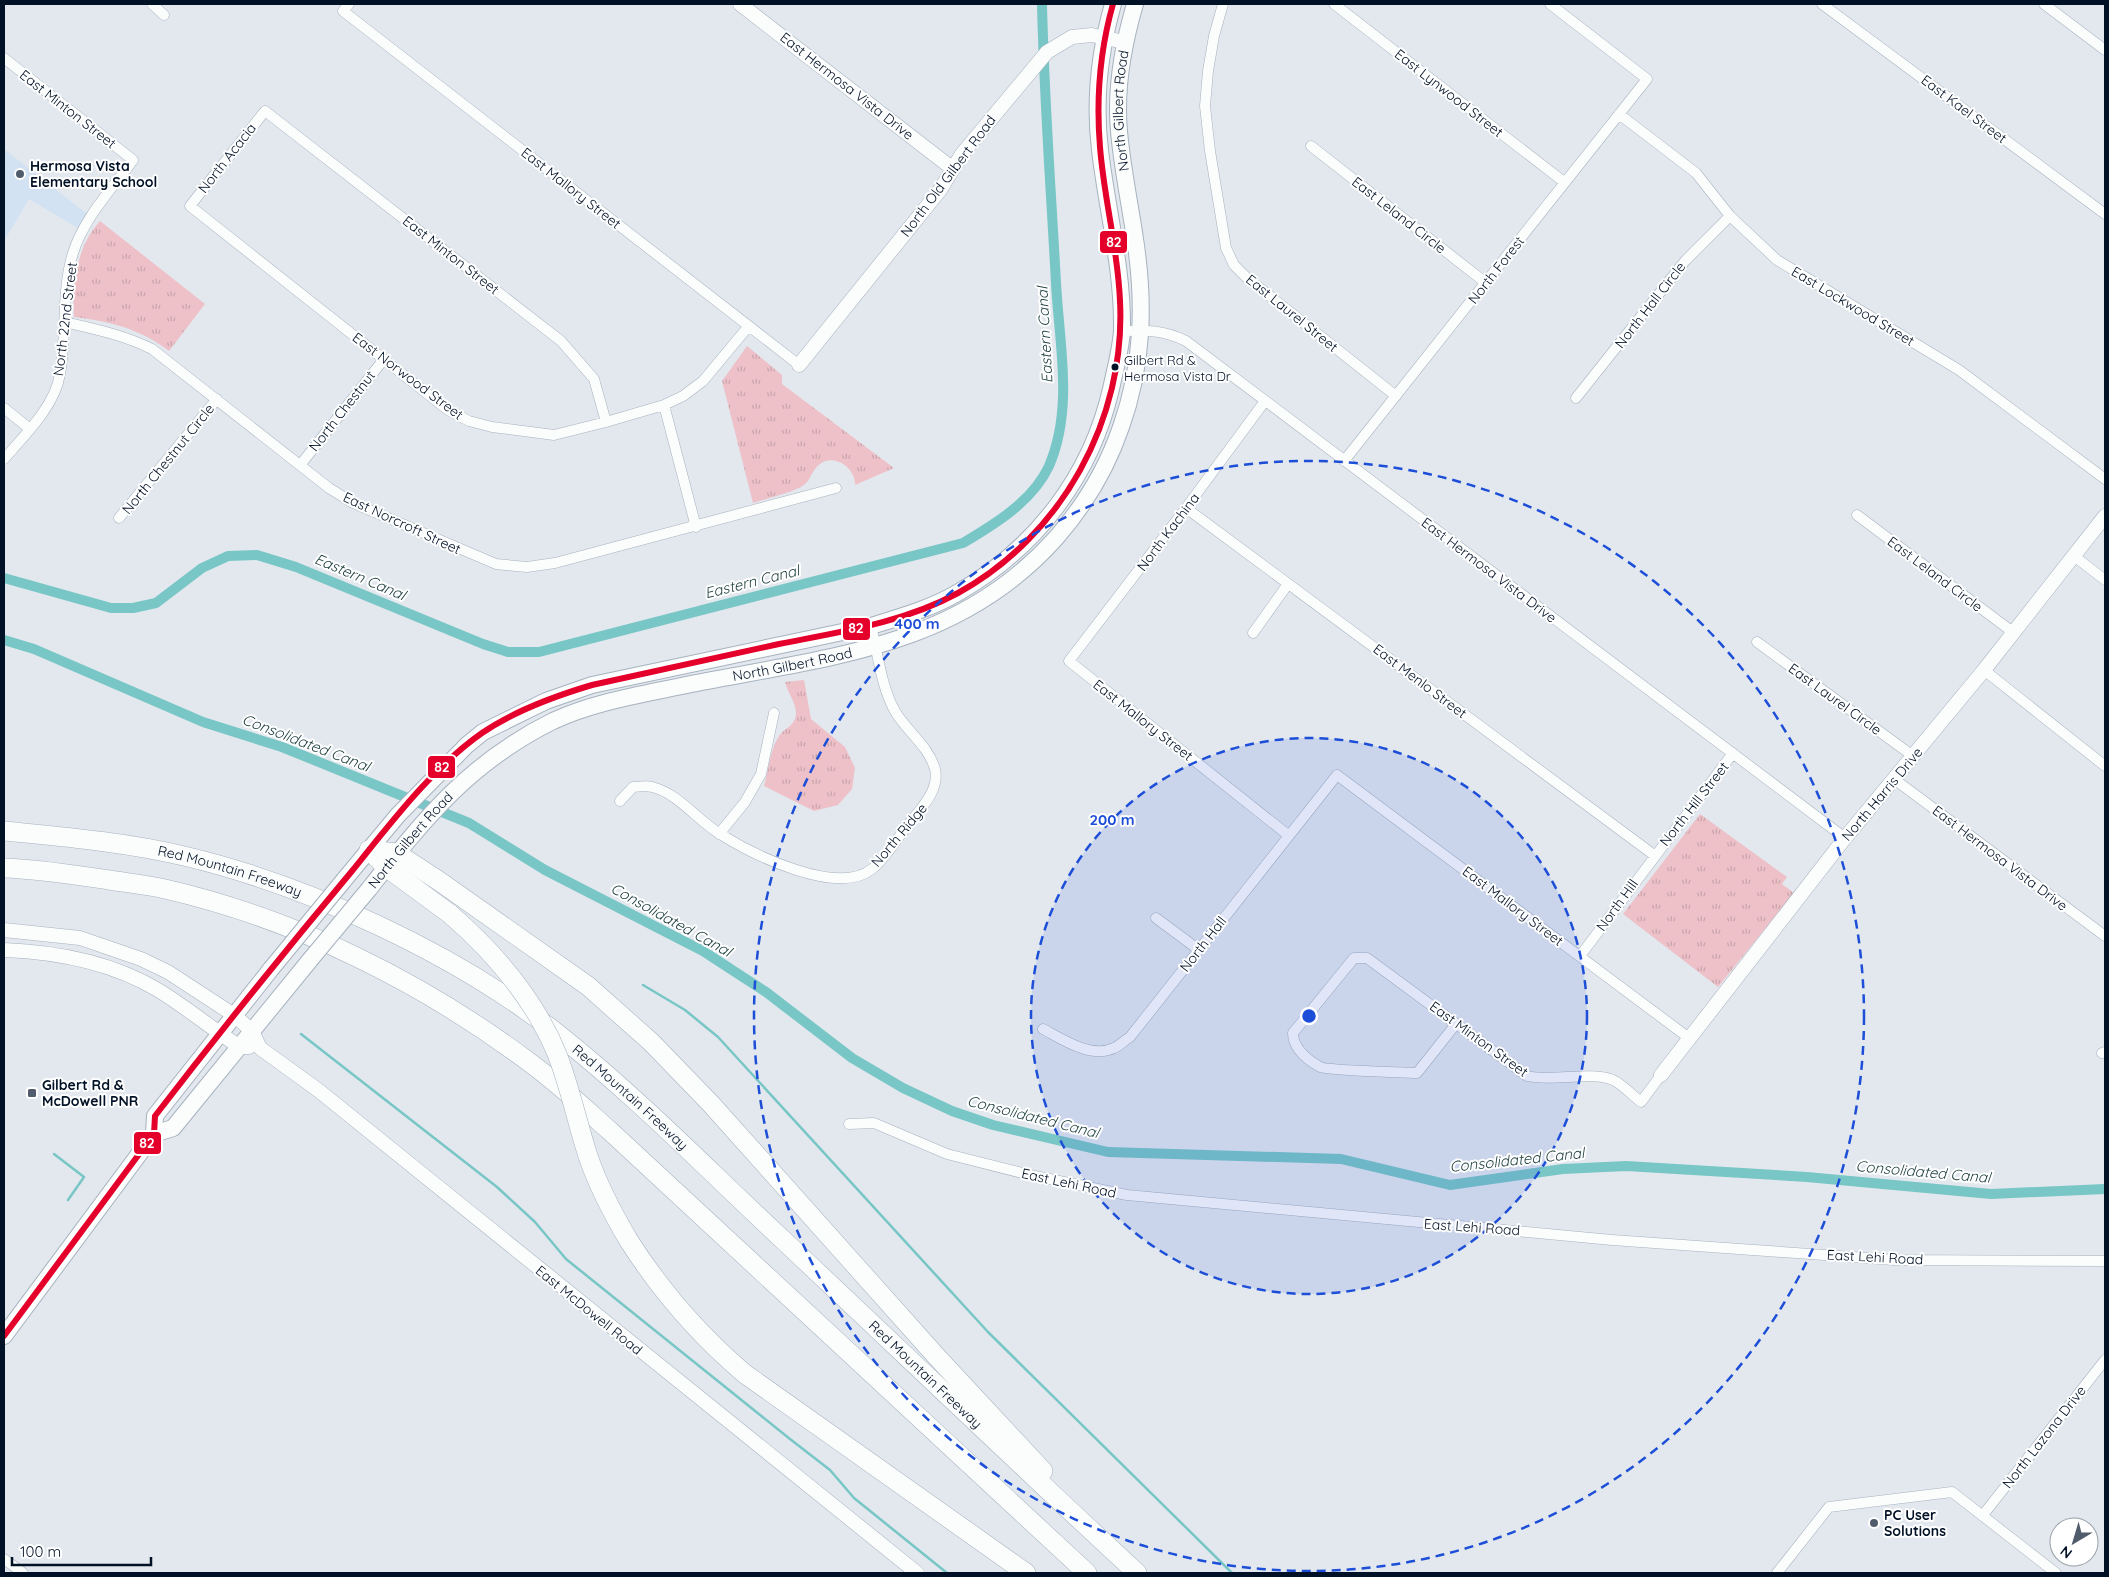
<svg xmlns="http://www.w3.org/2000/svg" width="2109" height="1577" viewBox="0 0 2109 1577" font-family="Quicksand,sans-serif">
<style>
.built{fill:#d3e2f3}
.park{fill:url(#park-tufts)}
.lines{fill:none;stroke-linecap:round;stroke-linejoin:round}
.stream{stroke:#78c6c6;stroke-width:2.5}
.canal{stroke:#78c6c6;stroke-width:10}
.street-casing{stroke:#a6b2bf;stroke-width:11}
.secondary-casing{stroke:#a6b2bf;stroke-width:15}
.primary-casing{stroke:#a6b2bf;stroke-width:18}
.highway-casing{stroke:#a6b2bf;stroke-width:20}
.street{stroke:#fbfcfc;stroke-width:10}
.secondary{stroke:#fbfcfc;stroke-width:14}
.primary{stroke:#fbfcfc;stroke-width:16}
.highway{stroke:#fbfcfc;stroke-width:19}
.primary-bridge-casing{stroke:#a6b2bf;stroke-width:18;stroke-linecap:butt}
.highway-bridge-casing{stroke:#a6b2bf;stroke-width:20;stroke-linecap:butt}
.primary-bridge{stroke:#fbfcfc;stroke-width:16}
.highway-bridge{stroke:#fbfcfc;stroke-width:19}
.bus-1-casing{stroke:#fff;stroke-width:10}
.bus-1{stroke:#e4002b;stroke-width:6}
.ring{fill:none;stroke:#1d4ed8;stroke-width:2.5;stroke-dasharray:9 6}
.poi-dot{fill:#505c6c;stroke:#fff;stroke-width:2}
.bus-dot{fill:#011126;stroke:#fff;stroke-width:2}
.labels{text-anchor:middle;stroke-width:4;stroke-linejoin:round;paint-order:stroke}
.bus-label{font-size:13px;fill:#011126;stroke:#fff;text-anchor:start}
.street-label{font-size:14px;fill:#011126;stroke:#fff}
.poi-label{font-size:14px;font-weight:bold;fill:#011126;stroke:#fff;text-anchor:start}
.water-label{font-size:15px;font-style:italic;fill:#234443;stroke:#fff}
.centre{fill:#1d4ed8;stroke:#fff;stroke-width:2.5}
.ring-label{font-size:15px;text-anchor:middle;font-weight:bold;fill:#1d4ed8;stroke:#fff;stroke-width:4;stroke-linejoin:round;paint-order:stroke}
.line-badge{stroke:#fff;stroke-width:2}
.badge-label{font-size:14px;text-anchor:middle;font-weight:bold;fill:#fff}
</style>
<defs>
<pattern id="park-tufts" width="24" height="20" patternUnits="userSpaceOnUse" patternTransform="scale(1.25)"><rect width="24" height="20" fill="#eec1c9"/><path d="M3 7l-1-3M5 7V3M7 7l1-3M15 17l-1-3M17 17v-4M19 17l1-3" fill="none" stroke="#caa5ac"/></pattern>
</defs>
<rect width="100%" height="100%" fill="#e2e8ee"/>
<path class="built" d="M4 149 91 217 81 230 29 199 4 241Z"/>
<path class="park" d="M100 221 205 304 169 351C141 329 109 321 74 317 72 283 77 246 100 221Z
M747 346 782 375V384L894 468 855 485C856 469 835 453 820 464 811 470 811 482 801 487 787 494 768 498 753 503L722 381Z
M804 680 811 719 845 747 855 768 852 789 838 805 814 811 764 786C768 772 770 751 778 738 783 728 795 727 796 714 796 702 788 694 785 682Z
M1700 814 1787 877 1782 884 1794 893 1718 987 1623 914Z"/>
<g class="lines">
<path class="stream" d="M643 985 685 1010 718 1037 988 1332 1232 1573
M301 1034 497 1187 535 1222 566 1259 790 1439 830 1470 854 1498 947 1573
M54 1154 84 1177 68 1200"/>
<path class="canal" d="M4 578 111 608H133L156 603 202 568 228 556 257 555 296 567 483 644 508 652H539L963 543C995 524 1033 501 1049 466 1074 408 1059 343 1056 283 1051 190 1044 97 1042 4
M4 640 34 649 203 722 282 747 469 823 545 870 703 951 766 992 852 1058 903 1088 952 1111 993 1125 1108 1152 1341 1159 1450 1185 1563 1169 1626 1166 1807 1177 1991 1194 2105 1189"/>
<g class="street-casing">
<path id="street" d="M152 4 164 15
M349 4 343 11 799 365
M1223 4 1214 36 1208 71 1205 106 1210 151 1226 248 1234 265 1247 278 1396 396
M1334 4 1564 182
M1822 4 2105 214
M2044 4 2105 50
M4 58 133 160C111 190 84 218 73 253 61 291 67 334 60 374 55 406 25 435 4 459
M1619 114 1696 173 1730 216 1777 260 1959 370 2105 479
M1311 146 1486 283
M65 322C95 329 124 335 152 349L329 488 353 503 496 564 527 567 555 563 836 488
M1122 331C1146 330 1164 330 1186 341L1845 838
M1576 398 1685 261 1730 216
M1265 401 1186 508 1069 661 1288 835
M664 405 696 527
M4 408 30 429
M606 422 594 379 561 341 265 111 190 206 448 410 469 421 492 427 554 435 606 422 664 405 683 396 703 381 748 327
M1344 461 1647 79 1550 4
M301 464 384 359
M1186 508 1654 855
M1857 515 2014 633
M119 518 217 399
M2074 556 2105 580
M1253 633 1288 584
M1757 642 1913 756
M1984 670 2105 766
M1894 779 2105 936
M620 801 633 787C638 787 646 785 652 787 678 793 697 820 720 834 752 854 837 897 872 869 886 858 897 838 908 825 920 809 940 791 935 769 929 747 908 732 896 713 881 688 878 653 871 626
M719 834 745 802 761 774 774 713
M1156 918 1199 950
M1580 956 1733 753
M1456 1024 1417 1073C1401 1072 1329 1071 1320 1067 1306 1059 1293 1048 1293 1033L1354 958H1367L1527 1076C1553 1082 1591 1071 1613 1080 1622 1084 1632 1095 1641 1102L1661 1075
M1043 1029C1062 1039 1091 1059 1114 1048 1119 1046 1125 1040 1130 1037L1337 775 1689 1038
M2102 1053 2105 1052
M849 1124 874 1123 947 1154 1030 1175 1127 1195 1612 1240 1895 1260 2105 1261
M1983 1515 2105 1360
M4 1559 23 1573
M1777 1573 1829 1507 1952 1492 2056 1573"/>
</g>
<g class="secondary-casing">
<path id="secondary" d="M740 4 953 169
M799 365 940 190 962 154 1047 52 1072 37 1092 35 1124 42
M4 930 80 938 141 959 168 972 234 1015 252 1031 260 1048 318 1090 917 1573
M4 950C57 952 111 962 158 990 186 1007 212 1029 240 1047H249
M1661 1075 1845 838 1984 670 2105 516"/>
</g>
<g class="primary-casing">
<g id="primary">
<path d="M344 880 398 815 467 745 483 732 546 701 592 685 871 626C901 617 932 608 959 592 1036 548 1091 476 1111 389 1115 370 1121 349 1122 330 1123 269 1107 210 1100 150 1094 101 1100 50 1113 4"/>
<path id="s1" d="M369 889C425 818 470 762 553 721 596 701 645 694 691 684 827 657 958 648 1056 538 1084 506 1107 468 1121 427 1143 365 1145 304 1135 239 1130 204 1122 167 1119 131 1115 88 1123 45 1135 4"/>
<path d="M154 1134 173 1128 310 960"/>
<path d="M4 1336 154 1134 155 1116 271 969"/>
</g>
</g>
<g class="highway-casing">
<g id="highway">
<path id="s2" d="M4 831C64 837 125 842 184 856 307 885 454 953 554 1031 634 1094 706 1168 781 1238 900 1350 1017 1462 1137 1573"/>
<path d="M369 850 396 853 439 881 588 986 651 1042 711 1104 937 1357 1043 1471"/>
<path d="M369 850 386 867 450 914"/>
<path d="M4 868C39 869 74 875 109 880 128 883 147 885 165 889 296 919 422 982 529 1062 558 1083 583 1107 610 1131L1087 1573"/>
<path d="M629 1241C661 1291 699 1335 745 1374L1026 1573"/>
</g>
</g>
<use href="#street" class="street"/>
<use href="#secondary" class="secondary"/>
<use href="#primary" class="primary"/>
<use href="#highway" class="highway"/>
<g class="primary-bridge-casing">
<path id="primary-bridge" d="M310 960 369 889
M271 969 344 880"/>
</g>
<g class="highway-bridge-casing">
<path id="highway-bridge" d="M450 914C495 953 534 998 557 1054 570 1087 577 1122 588 1156 598 1186 613 1214 629 1241"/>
</g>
<use href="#primary-bridge" class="primary-bridge"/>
<use href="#highway-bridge" class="highway-bridge"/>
<g class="bus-1-casing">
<path id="bus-1" d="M4 1336 154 1134 155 1116C219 1033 285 951 352 871 390 824 432 768 482 733 514 711 555 696 592 685 655 671 717 657 779 644 840 632 903 623 958 593 1062 536 1126 419 1120 301 1118 249 1104 199 1100 147 1096 99 1100 50 1113 4"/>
</g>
<use href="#bus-1" class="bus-1"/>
</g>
<circle cx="1309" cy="1016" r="278" fill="#1d4ed8" fill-opacity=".12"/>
<g class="ring">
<circle cx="1309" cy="1016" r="278"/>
<circle cx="1309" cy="1016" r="555"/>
</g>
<g class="poi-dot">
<circle cx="20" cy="174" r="5"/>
<rect x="27" y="1088" width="10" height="10" rx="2.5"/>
<circle cx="1874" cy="1523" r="5"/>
</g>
<circle class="bus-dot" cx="1115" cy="367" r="4.5"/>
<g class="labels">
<g class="bus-label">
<text x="1124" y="365">Gilbert Rd &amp;<tspan x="1124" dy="16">Hermosa Vista Dr</tspan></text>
</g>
<g class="street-label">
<text transform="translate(847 86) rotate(38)" y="5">East Hermosa Vista Drive</text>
<text transform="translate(1449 93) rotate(38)" y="5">East Lynwood Street</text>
<text transform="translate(68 109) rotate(38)" y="5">East Minton Street</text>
<text transform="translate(1964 109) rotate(37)" y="5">East Kael Street</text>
<text dy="5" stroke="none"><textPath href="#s1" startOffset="1246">North Gilbert Road</textPath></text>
<text transform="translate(227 158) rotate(-52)" y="5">North Acacia</text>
<text transform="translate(948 176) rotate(-53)" y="5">North Old Gilbert Road</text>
<text transform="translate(571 188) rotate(38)" y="5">East Mallory Street</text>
<text transform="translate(1399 215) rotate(38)" y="5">East Leland Circle</text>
<text transform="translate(451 255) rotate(38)" y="5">East Minton Street</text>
<text transform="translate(1496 270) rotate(-52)" y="5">North Forest</text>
<text transform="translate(1650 305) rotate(-52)" y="5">North Hall Circle</text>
<text transform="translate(1853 306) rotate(31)" y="5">East Lockwood Street</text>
<text transform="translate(1292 313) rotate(39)" y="5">East Laurel Street</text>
<text transform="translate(65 319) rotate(-83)" y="5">North 22nd Street</text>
<text transform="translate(408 376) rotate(37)" y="5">East Norwood Street</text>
<text transform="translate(342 411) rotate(-52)" y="5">North Chestnut</text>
<text transform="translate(168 459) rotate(-51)" y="5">North Chestnut Circle</text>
<text transform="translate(402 523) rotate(25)" y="5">East Norcroft Street</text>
<text transform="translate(1168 532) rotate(-53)" y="5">North Kachina</text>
<text transform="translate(1489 570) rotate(37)" y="5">East Hermosa Vista Drive</text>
<text transform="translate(1935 574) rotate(37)" y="5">East Leland Circle</text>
<text dy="5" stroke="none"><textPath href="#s1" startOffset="498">North Gilbert Road</textPath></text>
<text transform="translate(1420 681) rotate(37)" y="5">East Menlo Street</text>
<text transform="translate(1835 699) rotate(36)" y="5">East Laurel Circle</text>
<text transform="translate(1143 720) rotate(38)" y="5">East Mallory Street</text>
<text transform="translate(1882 794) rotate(-50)" y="5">North Harris Drive</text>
<text transform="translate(1694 804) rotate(-52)" y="5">North Hill Street</text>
<text transform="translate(899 835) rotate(-50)" y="5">North Ridge</text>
<text dy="5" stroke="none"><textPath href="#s1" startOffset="64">North Gilbert Road</textPath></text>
<text transform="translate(2000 858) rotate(37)" y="5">East Hermosa Vista Drive</text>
<text dy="5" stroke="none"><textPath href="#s2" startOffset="230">Red Mountain Freeway</textPath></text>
<text transform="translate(1617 905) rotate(-54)" y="5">North Hill</text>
<text transform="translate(1513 906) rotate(37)" y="5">East Mallory Street</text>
<text transform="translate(1203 944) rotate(-52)" y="5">North Hall</text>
<text transform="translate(1479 1039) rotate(36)" y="5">East Minton Street</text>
<text dy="5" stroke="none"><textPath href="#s2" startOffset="695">Red Mountain Freeway</textPath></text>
<text transform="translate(1069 1183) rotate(12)" y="5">East Lehi Road</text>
<text transform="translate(1472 1227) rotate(4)" y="5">East Lehi Road</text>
<text transform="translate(1875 1257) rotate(3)" y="5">East Lehi Road</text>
<text transform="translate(589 1310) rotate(39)" y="5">East McDowell Road</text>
<text dy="5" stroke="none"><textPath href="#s2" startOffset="1100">Red Mountain Freeway</textPath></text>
<text transform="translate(2044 1437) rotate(-52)" y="5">North Lazona Drive</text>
</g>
<g class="poi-label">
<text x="30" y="171">Hermosa Vista<tspan x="30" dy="16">Elementary School</tspan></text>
<text x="42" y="1090">Gilbert Rd &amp;<tspan x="42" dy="16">McDowell PNR</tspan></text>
<text x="1884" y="1520">PC User<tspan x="1884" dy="16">Solutions</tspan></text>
</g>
<g class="water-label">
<text transform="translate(1045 335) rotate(-93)" y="5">Eastern Canal</text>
<text transform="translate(360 577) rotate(23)" y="5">Eastern Canal</text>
<text transform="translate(752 582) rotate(-14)" y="5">Eastern Canal</text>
<text transform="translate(306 743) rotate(21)" y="5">Consolidated Canal</text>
<text transform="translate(671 920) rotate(29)" y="5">Consolidated Canal</text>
<text transform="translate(1033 1117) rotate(14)" y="5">Consolidated Canal</text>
<text transform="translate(1517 1160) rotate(-6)" y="5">Consolidated Canal</text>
<text transform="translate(1923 1172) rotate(5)" y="5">Consolidated Canal</text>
</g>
</g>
<circle cx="1309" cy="1016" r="8" class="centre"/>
<g class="ring-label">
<text x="917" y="629">400 m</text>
<text x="1112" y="825">200 m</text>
</g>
<g class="line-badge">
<rect x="1099" y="230" width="29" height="24" rx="5" fill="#e4002b"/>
<rect x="842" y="617" width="29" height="24" rx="5" fill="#e4002b"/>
<rect x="427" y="755" width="29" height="24" rx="5" fill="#e4002b"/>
<rect x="133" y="1131" width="29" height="24" rx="5" fill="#e4002b"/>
</g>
<g class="badge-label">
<text x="1114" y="247">82</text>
<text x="856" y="633">82</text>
<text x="442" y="772">82</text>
<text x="147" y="1148">82</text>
</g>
<rect width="2109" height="1577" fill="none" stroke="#011126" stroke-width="10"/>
<g transform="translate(2074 1542) rotate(218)"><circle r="24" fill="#ffffff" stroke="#99a0a8"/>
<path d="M0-4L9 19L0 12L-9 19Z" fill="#505c6c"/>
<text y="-8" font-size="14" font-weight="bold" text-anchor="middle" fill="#011126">N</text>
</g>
<path d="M12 1557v8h139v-8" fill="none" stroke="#011126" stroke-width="2.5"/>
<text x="20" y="1557" font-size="15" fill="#011126" stroke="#ffffff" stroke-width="4" paint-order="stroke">100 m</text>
</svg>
